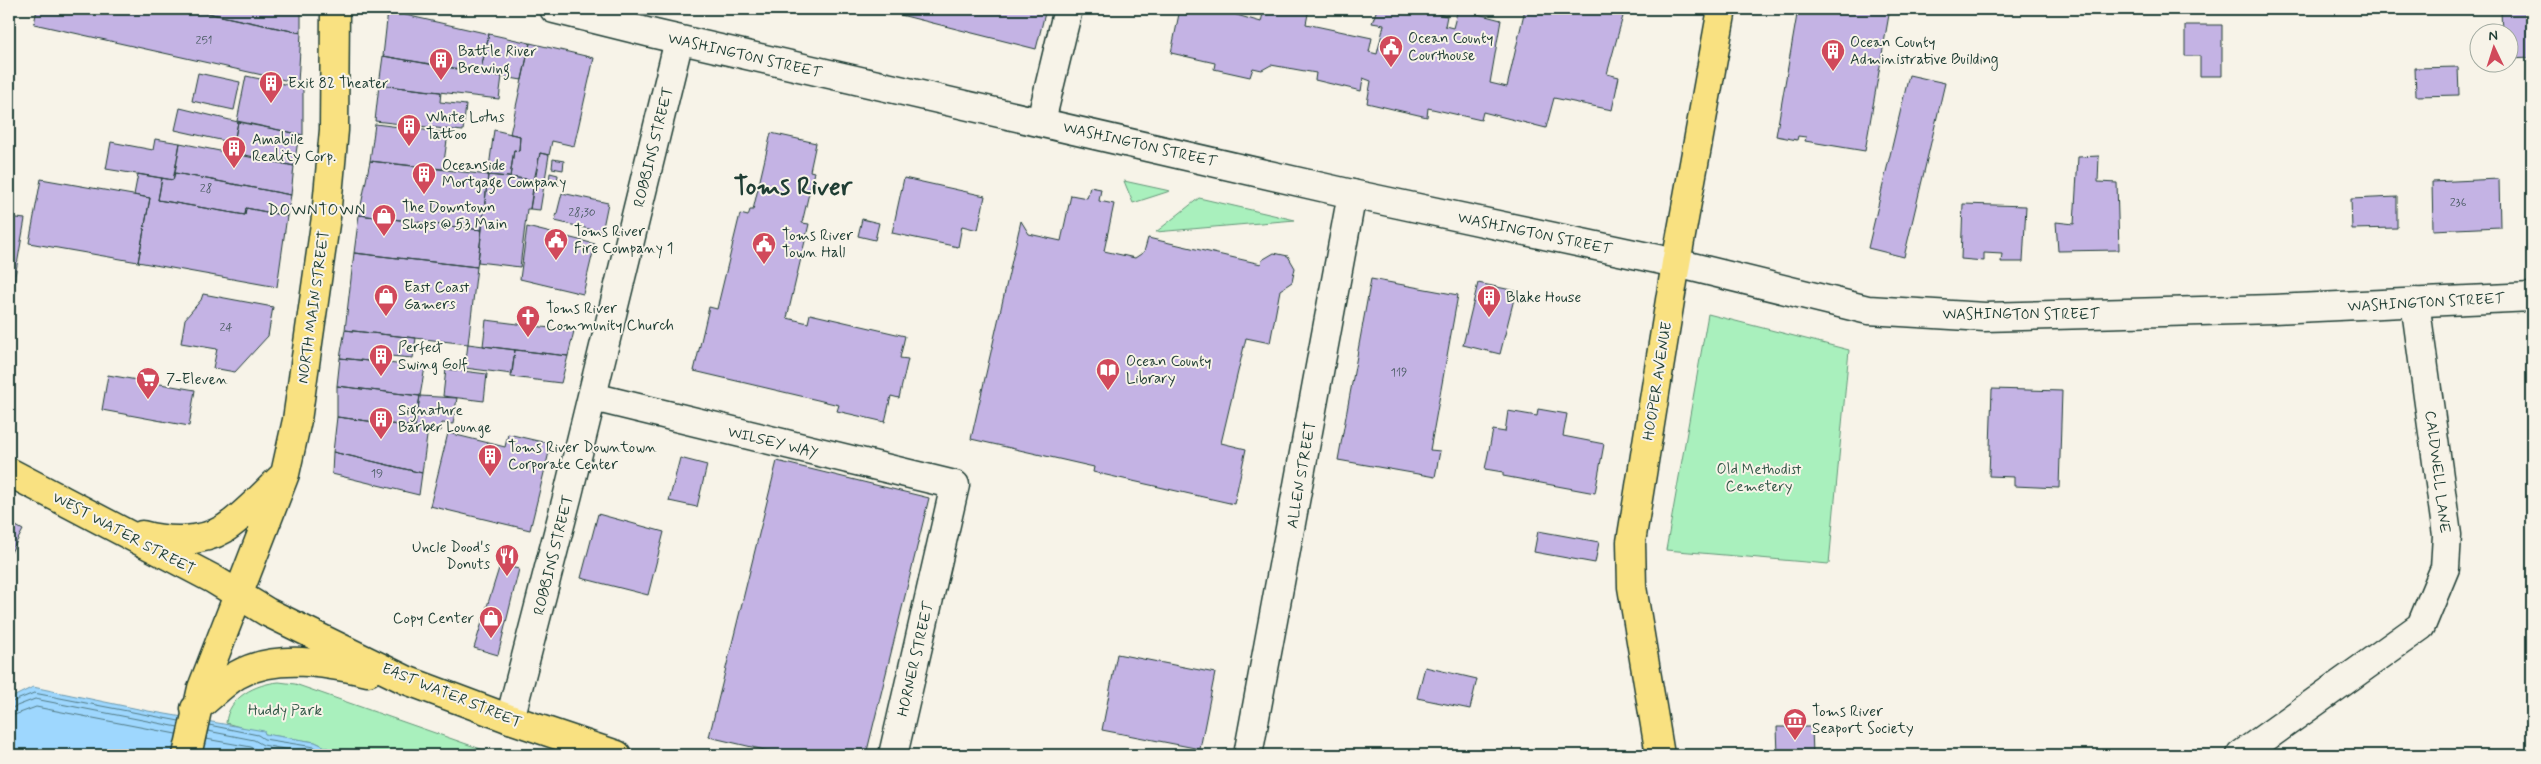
<svg xmlns="http://www.w3.org/2000/svg" width="2541" height="764" viewBox="0 0 2541 764" font-family="Mynerve,sans-serif">
<style>
.green{fill:#a9f0bd;stroke:#649678}
.water{fill:#9ed7fe;stroke:#6b99ad}
.lines{fill:none;stroke-linecap:round;stroke-linejoin:round}
.shore{stroke:#527b85;stroke-width:1}
.building{fill:#c4b3e4;stroke:#1f3d34}
.minor-casing{stroke:#1f3d34;stroke-width:31}
.secondary-casing{stroke:#1f3d34;stroke-width:31}
.primary-casing{stroke:#1f3d34;stroke-width:31}
.minor{stroke:#f7f3e8;stroke-width:28}
.secondary{stroke:#f7f3e8;stroke-width:28}
.primary{stroke:#f9e181;stroke-width:28}
.labels{text-anchor:middle;stroke-width:4;stroke-linejoin:round;paint-order:stroke}
.number-label{font-size:12px;fill:#485a60}
.poi-label{font-size:15px;fill:#1f3d34;stroke:#f7f3e8;text-anchor:start}
.street-label{font-size:15px;fill:#1f3d34;stroke:#f7f3e8}
.park-label{font-size:15px;fill:#345849;stroke:#f7f3e8}
.neighbourhood-label{font-size:16px;letter-spacing:1px;fill:#1f3d34;stroke:#f7f3e8}
.town-label{font-size:25px;font-weight:bold;fill:#1f3d34;stroke:#f7f3e8}
</style>
<rect width="100%" height="100%" fill="#f7f3e8"/>
<filter id="ink" filterUnits="userSpaceOnUse"><feTurbulence type="fractalNoise" baseFrequency=".02" numOctaves="2"/><feDisplacementMap in="SourceGraphic" scale="10" xChannelSelector="R" yChannelSelector="G"/><feConvolveMatrix kernelMatrix="1 2 1 2 8 2 1 2 1" color-interpolation-filters="sRGB"/></filter>
<g filter="url(#ink)">
<path class="green" d="M1124 181 1170 191 1133 203Z
M1199 198 1295 220 1156 232Z
M1708 314 1849 350 1829 564 1666 550Z
M279 682 295 684 498 755H342L315 742 264 734 226 723C228 697 256 684 279 682Z"/>
<path class="water" d="M33 687 148 711 264 731 265 734 315 742 342 755H9V699Z"/>
<g class="lines">
<path class="shore" d="M9 703 34 693 179 721
M9 709 35 699 178 727
M9 717 36 707 176 734
M209 725 258 735 264 739 314 747 330 755
M208 731 254 740 263 745 316 755
M206 739 251 747 260 752 277 755"/>
</g>
<path class="building" d="M37 9H189L301 33 298 83 34 24Z
M189 9H301V33L239 20Z
M831 9H856L855 14Z
M877 9H1046L1036 49Z
M1180 9H1216L1261 22 1264 9H1309L1306 24 1372 38 1369 52 1377 54 1384 25 1372 23 1377 9H1415L1447 16 1445 26 1453 28 1458 9 1501 20 1490 83 1507 87 1525 9H1625L1607 74 1619 77 1612 110 1554 98 1546 128 1483 112 1481 120 1428 108 1427 117 1367 103 1371 81 1363 78 1361 91 1315 80 1316 73 1271 65 1262 70 1253 68 1250 77 1214 69 1215 63 1171 53Z
M1798 9H1890L1865 151 1805 141 1806 137 1798 136 1797 140 1776 136Z
M2532 10V58L2508 59V32H2502L2501 12Z
M388 11 489 34 480 73 383 56Z
M2185 25H2222V76H2200V56H2185Z
M489 34 530 43 522 80 480 73Z
M530 43 594 58 574 146 552 141 549 155 540 153 534 180 510 177 514 150 519 151 520 136 510 134Z
M383 56 502 76 499 99 379 85Z
M2458 67 2459 95 2416 96 2415 68Z
M198 73 240 82 234 110 192 101Z
M1909 75 1945 83 1904 257 1868 248Z
M246 76 303 88V135L237 121Z
M379 85 441 92 440 102 466 105 463 131 375 121Z
M180 108 238 122 234 143 175 130Z
M238 122 299 134 294 166 232 152Z
M375 124 448 133 443 169 370 161Z
M494 130 520 136 519 151 514 150 510 177 488 175Z
M771 133 816 143 810 171 814 172 802 223 809 224 787 318 808 323 810 314 905 336 900 358 908 359 899 398 891 396 885 422 837 411 839 405 694 371 709 307 717 309 740 214 748 216 750 210H753Z
M155 139 180 143 173 180 106 169 111 142 153 150Z
M180 143 294 166 291 195 175 173Z
M540 153 549 155 540 210 530 209Z
M2099 156 2098 182 2117 183 2119 250 2058 251 2056 222 2074 224 2078 157Z
M553 159 564 161 563 170 552 168Z
M370 161 488 175 482 230 359 215Z
M175 173 291 195 287 216 246 208 245 215 158 200 162 178 173 180Z
M550 173 558 175 557 183 549 182Z
M138 174 162 178 158 200 245 215 246 208 287 216 277 287 138 262 150 198 134 195Z
M488 175 534 180 530 209H527L520 267 478 262Z
M904 178 985 196 978 230 962 226 958 247 892 233Z
M41 179 150 198 138 262 29 243Z
M2499 179 2500 227 2433 230 2432 182Z
M1090 187 1101 189 1099 201 1114 204 1104 251 1135 258 1144 252 1148 238 1261 264 1262 260 1274 253 1288 256 1295 268 1292 282 1280 290 1270 343 1246 338 1221 443 1246 449 1234 504 1093 472 1094 467 971 439 1021 221 1029 234 1061 241 1071 195 1087 198Z
M562 193 608 203 602 232 555 221Z
M2397 197V228L2352 229 2351 199Z
M1963 204 2026 206 2023 262H2001L2002 254 1984 253V261L1961 259Z
M359 215 482 230 477 267 354 253Z
M9 217 25 219 10 305H9Z
M862 219 879 223 875 240 858 236Z
M527 227 595 244 583 294 520 279Z
M354 253 477 267 468 344 345 330Z
M1371 279 1458 295 1430 450 1440 451 1435 477 1338 460Z
M1478 283 1516 291 1500 354 1463 345Z
M203 294 273 307 268 336 235 372 213 368 217 349 181 343 185 319 201 300Z
M486 320 574 331 568 356 483 346Z
M345 330 416 338 413 358 379 355 377 362 340 358Z
M468 344 515 350 512 374 465 368Z
M515 350 568 356 561 383 511 377Z
M340 358 425 367 420 396 337 386Z
M446 369 487 374 484 401 443 396Z
M108 375 195 390 189 426 102 410Z
M337 386 420 396 415 427 337 417Z
M1992 389 2062 391 2059 488 2014 486V477L1989 476Z
M420 396 457 398 453 424 442 423 441 431 415 427Z
M1538 409 1567 414 1563 436 1604 444 1595 493 1503 476V472L1485 469 1493 430 1505 432 1508 411 1537 416Z
M337 417 428 429 422 473 333 452Z
M448 433 505 447 508 434 551 444 530 530 430 506Z
M333 452 422 473 419 495 332 474Z
M680 458 707 465 697 507 669 501Z
M777 461 929 498 866 755H786L709 737Z
M598 514 664 532 648 595 581 578Z
M9 522 23 530 9 556Z
M1538 531 1599 542 1595 563 1534 552Z
M500 565 519 569 498 655 474 648Z
M1117 654 1215 673 1200 749 1102 730Z
M1425 667 1477 679 1470 709 1417 698Z
M1777 727H1812L1813 755H1778Z"/>
<g class="lines">
<g class="minor-casing">
<path id="minor" d="M1041 121 1068 9
M593 397 955 485 893 755
M510 719 568 494 679 40
M1248 755 1352 194
M2241 755 2421 626 2445 568 2447 535 2415 302"/>
</g>
<g class="secondary-casing">
<path id="secondary" d="M554 9 655 34 1352 194 1676 263 1868 310 1985 317 2274 309 2532 297"/>
</g>
<g class="primary-casing">
<path id="primary" d="M9 472 213 579 267 612 406 680 510 719 617 755
M142 535C167 542 201 543 224 529 242 518 266 492 282 477
M195 709C207 700 226 681 237 675 276 653 327 663 368 672
M187 755 202 688 285 474 297 420 326 217 334 130 335 9
M1660 755 1632 587 1631 542 1676 263 1722 9"/>
</g>
<use href="#minor" class="minor"/>
<use href="#secondary" class="secondary"/>
<use href="#primary" class="primary"/>
</g>
</g>
<defs>
<g id="civic-pin" transform="scale(1.25)"><path d="M0 17L-7.5 6A9.5 9.5 0 1 1 7.5 6Z" fill="#d1495b" stroke="#f7f3e8"/><path d="M-.6-6.5H3V-4.5H.6V-3L4-1V1h2V6H-6V1h2V-1L-.6-3ZM-1.2 2.5V6h2.4V2.5Z" fill="#fff"/></g>
<g id="building-pin" transform="scale(1.25)"><path d="M0 17L-7.5 6A9.5 9.5 0 1 1 7.5 6Z" fill="#d1495b" stroke="#f7f3e8"/><path d="M-4-6H4V6H1V3H-1V6H-4ZM-2.5-4.3h1.7v1.8h-1.7ZM.8-4.3h1.7v1.8H.8ZM-2.5-1h1.7V.8h-1.7ZM.8-1h1.7V.8H.8Z" fill="#fff"/></g>
<g id="shop-pin" transform="scale(1.25)"><path d="M0 17L-7.5 6A9.5 9.5 0 1 1 7.5 6Z" fill="#d1495b" stroke="#f7f3e8"/><path d="M-5-2.5h2.3a2.7 3.5 0 0 1 5.4 0H5L5.5 6h-11ZM-1.5-2.5h3a1.5 2.3 0 0 0-3 0Z" fill="#fff"/></g>
<g id="church-pin" transform="scale(1.25)"><path d="M0 17L-7.5 6A9.5 9.5 0 1 1 7.5 6Z" fill="#d1495b" stroke="#f7f3e8"/><path d="M-1.2-6h2.4v3.5h3.3v2.4h-3.3V6h-2.4V-.1h-3.3v-2.4h3.3Z" fill="#fff"/></g>
<g id="library-pin" transform="scale(1.25)"><path d="M0 17L-7.5 6A9.5 9.5 0 1 1 7.5 6Z" fill="#d1495b" stroke="#f7f3e8"/><path d="M-6-4Q-3-5.5-.7-3.5V5Q-3 3-6 4ZM6-4Q3-5.5 .7-3.5V5Q3 3 6 4Z" fill="#fff"/></g>
<g id="supermarket-pin" transform="scale(1.25)"><path d="M0 17L-7.5 6A9.5 9.5 0 1 1 7.5 6Z" fill="#d1495b" stroke="#f7f3e8"/><path d="M-6-5.5h2.5l.6 2H6L4.5 2H-2.5L-4.4-4H-6ZM-1.5 3.2a1.3 1.3 0 1 0 .1 0ZM3 3.2a1.3 1.3 0 1 0 .1 0Z" fill="#fff"/></g>
<g id="restaurant-pin" transform="scale(1.25)"><path d="M0 17L-7.5 6A9.5 9.5 0 1 1 7.5 6Z" fill="#d1495b" stroke="#f7f3e8"/><path d="M-5-6h1v4h1v-4h1v4h1v-4h1v5L-1.5 .5V6h-2V.5L-5-1ZM5-6V6H3V1.5H1.5Q1.5-4 5-6Z" fill="#fff"/></g>
<g id="museum-pin" transform="scale(1.25)"><path d="M0 17L-7.5 6A9.5 9.5 0 1 1 7.5 6Z" fill="#d1495b" stroke="#f7f3e8"/><path d="M0-6L6-3V-2H-6V-3ZM-5-1h2V3h-2ZM-1-1h2V3h-2ZM3-1h2V3H3ZM-6 4H6V6H-6Z" fill="#fff"/></g>
</defs>
<g fill-rule="evenodd">
<use href="#civic-pin" x="1391" y="47"/>
<use href="#building-pin" x="1833" y="51"/>
<use href="#building-pin" x="441" y="60"/>
<use href="#building-pin" x="271" y="83"/>
<use href="#building-pin" x="409" y="126"/>
<use href="#building-pin" x="234" y="148"/>
<use href="#building-pin" x="424" y="174"/>
<use href="#shop-pin" x="384" y="216"/>
<use href="#civic-pin" x="556" y="240"/>
<use href="#civic-pin" x="764" y="244"/>
<use href="#shop-pin" x="386" y="296"/>
<use href="#building-pin" x="1489" y="297"/>
<use href="#church-pin" x="528" y="317"/>
<use href="#building-pin" x="381" y="356"/>
<use href="#library-pin" x="1108" y="370"/>
<use href="#supermarket-pin" x="148" y="379"/>
<use href="#building-pin" x="381" y="419"/>
<use href="#building-pin" x="490" y="456"/>
<use href="#restaurant-pin" x="507" y="556"/>
<use href="#shop-pin" x="491" y="618"/>
<use href="#museum-pin" x="1795" y="720"/>
</g>
<g class="labels">
<g class="number-label">
<text x="204" y="44">251</text>
<text x="206" y="192">28</text>
<text x="2458" y="206">236</text>
<text x="582" y="216">28;30</text>
<text x="226" y="331">24</text>
<text x="1399" y="376">119</text>
<text x="377" y="477">19</text>
</g>
<g class="poi-label">
<text x="1408" y="43">Ocean County<tspan x="1408" dy="17">Courthouse</tspan></text>
<text x="1850" y="47">Ocean County<tspan x="1850" dy="17">Administrative Building</tspan></text>
<text x="458" y="56">Battle River<tspan x="458" dy="17">Brewing</tspan></text>
<text x="288" y="88">Exit 82 Theater</text>
<text x="426" y="122">White Lotus<tspan x="426" dy="17">Tattoo</tspan></text>
<text x="252" y="144">Amabile<tspan x="252" dy="17">Reality Corp.</tspan></text>
<text x="442" y="170">Oceanside<tspan x="442" dy="17">Mortgage Company</tspan></text>
<text x="402" y="212">The Downtown<tspan x="402" dy="17">Shops @ 53 Main</tspan></text>
<text x="574" y="236">Toms River<tspan x="574" dy="17">Fire Company 1</tspan></text>
<text x="782" y="240">Toms River<tspan x="782" dy="17">Town Hall</tspan></text>
<text x="404" y="292">East Coast<tspan x="404" dy="17">Gamers</tspan></text>
<text x="1506" y="302">Blake House</text>
<text x="546" y="313">Toms River<tspan x="546" dy="17">Community Church</tspan></text>
<text x="398" y="352">Perfect<tspan x="398" dy="17">Swing Golf</tspan></text>
<text x="1126" y="366">Ocean County<tspan x="1126" dy="17">Library</tspan></text>
<text x="166" y="384">7-Eleven</text>
<text x="398" y="415">Signature<tspan x="398" dy="17">Barber Lounge</tspan></text>
<text x="508" y="452">Toms River Downtown<tspan x="508" dy="17">Corporate Center</tspan></text>
<text x="490" y="552" text-anchor="end">Uncle Dood's<tspan x="490" dy="17">Donuts</tspan></text>
<text x="474" y="623" text-anchor="end">Copy Center</text>
<text x="1812" y="716">Toms River<tspan x="1812" dy="17">Seaport Society</tspan></text>
</g>
<g class="street-label">
<text transform="translate(745 55) rotate(13)" y="5">WASHINGTON STREET</text>
<text transform="translate(1140 144) rotate(13)" y="5">WASHINGTON STREET</text>
<text transform="translate(653 147) rotate(-76)" y="5">ROBBINS STREET</text>
<text transform="translate(1535 233) rotate(12)" y="5">WASHINGTON STREET</text>
<text transform="translate(2426 302) rotate(-3)" y="5">WASHINGTON STREET</text>
<text transform="translate(313 307) rotate(-82)" y="5">NORTH MAIN STREET</text>
<text x="2021" y="319">WASHINGTON STREET</text>
<text transform="translate(1657 381) rotate(-81)" y="5">HOOPER AVENUE</text>
<text transform="translate(773 442) rotate(14)" y="5">WILSEY WAY</text>
<text transform="translate(2438 472) rotate(83)" y="5">CALDWELL LANE</text>
<text transform="translate(1301 475) rotate(-80)" y="5">ALLEN STREET</text>
<text transform="translate(124 533) rotate(28)" y="5">WEST WATER STREET</text>
<text transform="translate(553 555) rotate(-76)" y="5">ROBBINS STREET</text>
<text transform="translate(915 659) rotate(-77)" y="5">HORNER STREET</text>
<text transform="translate(452 695) rotate(22)" y="5">EAST WATER STREET</text>
</g>
<g class="park-label">
<text x="1759" y="474">Old Methodist<tspan x="1759" dy="17">Cemetery</tspan></text>
<text x="285" y="715">Huddy Park</text>
</g>
<g class="neighbourhood-label">
<text x="317" y="215">DOWNTOWN</text>
</g>
<g class="town-label">
<text x="793" y="194">Toms River</text>
</g>
</g>
<rect width="2541" height="764" fill="none" stroke="#f7f3e8" stroke-width="30"/>
<rect x="15" y="15" width="2511" height="734" fill="none" stroke="#1f3d34" stroke-width="2" filter="url(#ink)"/>
<g transform="translate(2494 48) rotate(356)"><circle r="24" fill="#f7f3e8" stroke="#a1aaa0"/>
<path d="M0-4L9 19L0 12L-9 19Z" fill="#d1495b"/>
<text y="-8" font-size="14" font-weight="bold" text-anchor="middle" fill="#1f3d34">N</text>
</g>
</svg>
